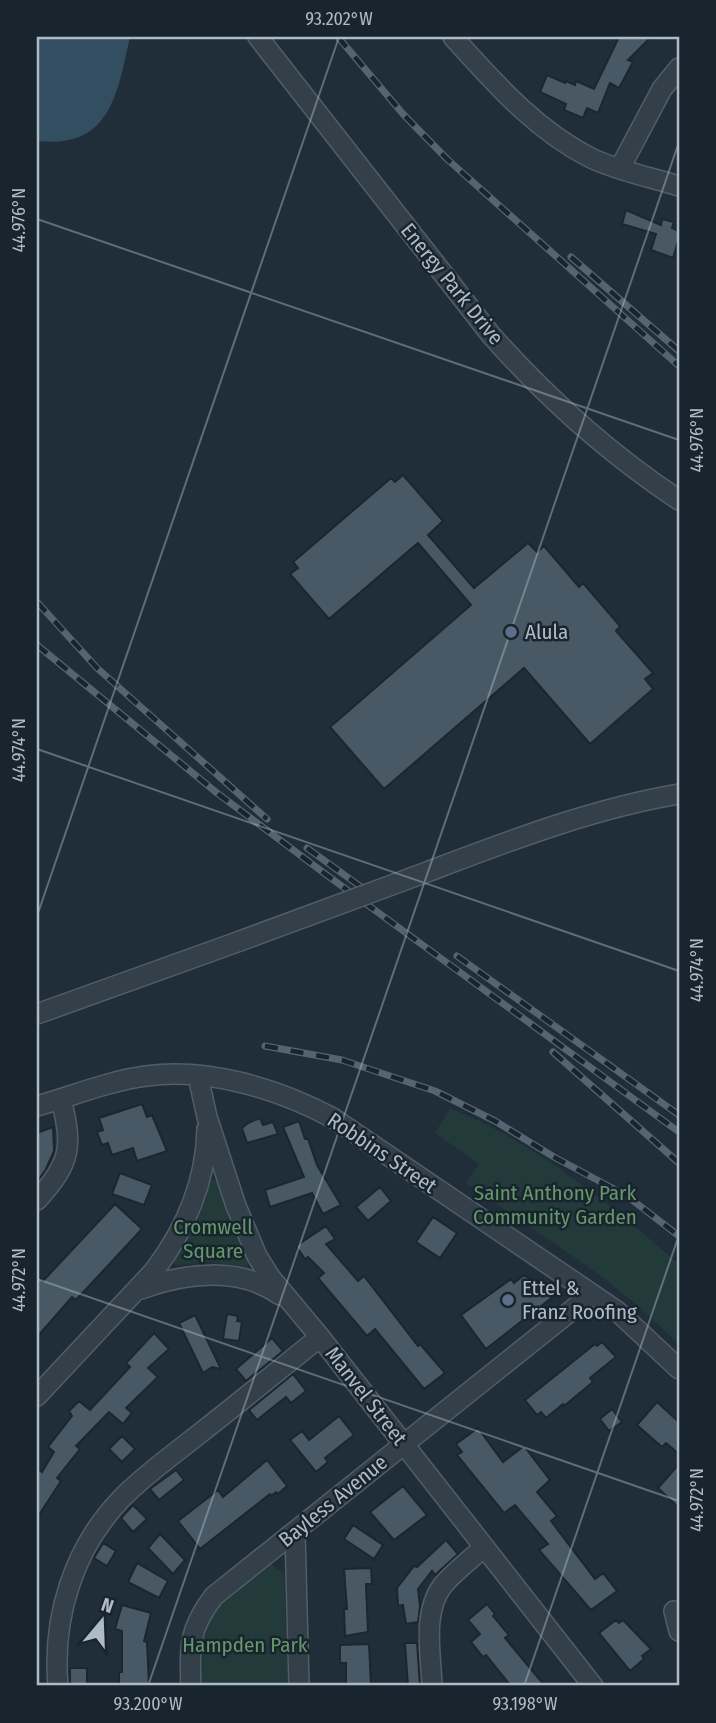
<svg xmlns="http://www.w3.org/2000/svg" width="716" height="1723" viewBox="0 0 716 1723" font-family="'Fira Sans Condensed',sans-serif">
<style>
.green{fill:#223a3a}
.water{fill:#334d61}
.building{fill:#485965;stroke:#1b2730;stroke-width:2}
.lines{fill:none;stroke-linecap:round;stroke-linejoin:round}
.minor-casing{stroke:#515e67;stroke-width:22}
.minor{stroke:#344049;stroke-width:19}
.rail-casing{stroke:#556471;stroke-width:7}
.rail{stroke:#19252e;stroke-width:4.5;stroke-dasharray:13;stroke-linecap:butt}
.minor-bridge-casing{stroke:#515e67;stroke-width:22;stroke-linecap:butt}
.minor-bridge{stroke:#344049;stroke-width:19}
.ticks{fill:none;stroke:#aebbc6;stroke-width:2;stroke-opacity:0.45}
.service-dot{fill:#5c6f8a;stroke:#19252e;stroke-width:2.5}
.labels{text-anchor:middle;stroke-width:5;stroke-linejoin:round;paint-order:stroke}
.street-label{font-size:21px;fill:#aebbc6;stroke:#19252e}
.poi-label{font-size:21px;fill:#aebbc6;stroke:#19252e;text-anchor:start}
.park-label{font-size:21px;fill:#65976a;stroke:#19252e}
.neatline{fill:none;stroke:#aebbc6;stroke-width:2.5}
.ticks-label{font-size:18px;text-anchor:middle;fill:#aebbc6}
</style>
<rect width="100%" height="100%" fill="#202e39"/>
<path class="green" d="M450 1108C537 1143 608 1203 679 1264V1344L632 1301 597 1273 466 1183 479 1164 435 1133Z
M213 1179 217 1181 230 1225 249 1262 247 1268 210 1262 179 1265 175 1264 174 1260 197 1223 211 1181Z
M271 1564 284 1574 288 1686H202C198 1617 215 1606 265 1565Z"/>
<path class="water" d="M37 37H130C117 94 111 149 37 141Z"/>
<path class="building" d="M619 37H651L628 60 633 62 619 88 610 83 598 113 587 108 583 118 564 110 566 104 540 92 547 75 565 83 566 81 575 85 576 81 594 89Z
M626 210 661 225 662 219 674 222 672 228 679 231V238L673 258 651 250 656 234 622 224Z
M403 475 443 521 428 535 474 588 528 543 537 552 544 546 579 587 583 583 620 626 616 631 653 673 645 679 653 689 590 744 524 668 384 789 330 727 471 605 418 543 329 619 290 574 298 568 293 562 391 478 395 482Z
M142 1104 147 1117 152 1115 167 1151 137 1161 133 1148 112 1155 108 1143 102 1145 97 1132 103 1130 99 1118Z
M260 1118 263 1125 273 1122 278 1134 247 1143 242 1128 248 1123Z
M299 1121 305 1139H308L317 1165 341 1205 323 1214 312 1193 270 1207 265 1190 304 1177 283 1127Z
M53 1127 54 1151 46 1169 37 1182V1133Z
M120 1173 152 1185 144 1205 112 1194Z
M380 1187 391 1201 368 1221 356 1207Z
M115 1204 142 1229 76 1300 72 1297 37 1337V1275L43 1281Z
M433 1217 457 1233 440 1258 416 1242Z
M326 1226 335 1239 326 1244 358 1281 364 1276 418 1346 420 1344 445 1373 424 1389 375 1329 367 1336 318 1278 324 1273 308 1257 305 1259 296 1246Z
M524 1275 554 1296 486 1349 461 1315 511 1279 514 1283Z
M227 1314 238 1316 237 1321 242 1322 239 1341 223 1339Z
M195 1315 221 1369 212 1367 203 1373 179 1323Z
M154 1333 169 1349 148 1368 158 1377 126 1408 132 1413 123 1424 109 1412 76 1446 80 1449 57 1478 61 1481 37 1518V1468L42 1472 54 1452 48 1447 72 1416 69 1411 79 1401 90 1410 130 1367 126 1363Z
M272 1338 283 1351 246 1381 236 1369Z
M602 1342 616 1357 590 1378 593 1382 564 1406 563 1404 546 1418 541 1412 537 1415 525 1400 595 1344 597 1346Z
M293 1374 306 1391 291 1403 286 1397 257 1420 249 1410Z
M657 1402 679 1422V1454L666 1443 662 1447 637 1425Z
M612 1409 622 1422 609 1431 600 1419Z
M339 1416 354 1435 325 1458 328 1462 316 1472 290 1440 302 1431 309 1440Z
M478 1428 503 1462 524 1446 550 1480 537 1492 557 1516 551 1521 595 1579 603 1573 617 1591 591 1610 539 1550 548 1544 515 1505 504 1513 457 1455 462 1452 456 1444Z
M122 1436 135 1449 122 1462 109 1449Z
M267 1460 287 1486 278 1494 276 1492 271 1496 270 1494 200 1549 178 1521 218 1490 223 1497Z
M679 1464V1508L658 1488Z
M176 1470 184 1480 159 1500 150 1489Z
M403 1486 427 1515 394 1540 370 1512Z
M133 1505 147 1519 133 1532 121 1518Z
M353 1525 383 1545 374 1559 344 1539Z
M160 1534 185 1560 173 1574 148 1548Z
M446 1540 458 1554 435 1575 432 1571 418 1589 420 1606 418 1622 406 1624 403 1605 398 1606 397 1588 414 1566 417 1567Z
M103 1543 116 1551 107 1566 94 1558Z
M137 1563 168 1581 159 1598 128 1582Z
M371 1568 372 1584H366L368 1632 345 1636 344 1609H347L344 1569Z
M487 1604 495 1614 493 1616 509 1635 505 1638 545 1686H511L486 1655 483 1657 471 1642 480 1634 468 1620Z
M122 1605 151 1613 144 1641 147 1642 149 1686H119V1672H122V1631L115 1629Z
M616 1620 619 1623 623 1620 651 1649 642 1656 644 1659 630 1671 599 1633Z
M405 1643H417L420 1686H408Z
M369 1644 371 1686H346V1663H340V1645Z
M70 1668H87V1686H70Z"/>
<g class="lines">
<g class="minor-casing">
<path id="minor" d="M258 37 491 335C547 398 608 453 679 500
M453 37C494 82 535 130 591 158 618 171 650 177 679 186
M620 168 662 89 679 68
M427 872C509 841 591 809 679 794
M37 1014 240 941
M198 1076 207 1117 236 1206 257 1256 270 1277 320 1337 593 1686
M37 1106C72 1096 109 1081 146 1076 208 1067 278 1089 333 1118L617 1311 679 1369
M37 1200C71 1163 73 1147 61 1099
M141 1289C185 1273 239 1266 280 1295
M37 1396 154 1271C185 1230 206 1181 207 1129
M295 1532 299 1686
M674 1611 679 1631
M58 1686C52 1618 73 1549 121 1499 144 1475 173 1455 199 1434 240 1402 280 1369 320 1337
M191 1686C189 1647 189 1628 214 1596L592 1294
M432 1686C431 1654 422 1612 443 1585 455 1571 470 1560 483 1548"/>
</g>
<use href="#minor" class="minor"/>
<g class="rail-casing">
<path id="rail" d="M338 37 403 114 447 159 679 366
M571 257 679 351
M37 602 97 668 267 819
M37 645 217 793 328 876 679 1132
M307 848 375 897
M457 956 679 1115
M265 1046 342 1060 435 1091 495 1121 554 1157 627 1196 679 1236
M553 1052 679 1163"/>
</g>
<use href="#rail" class="rail"/>
<g class="minor-bridge-casing">
<path id="minor-bridge" d="M240 941 427 872"/>
</g>
<use href="#minor-bridge" class="minor-bridge"/>
</g>
<path class="ticks" d="M37 219 679 440M37 749 679 971M37 916 339 37M37 1279 679 1501M148 1686 679 142M524 1686 679 1235"/>
<g class="service-dot">
<circle cx="511" cy="632" r="7"/>
<circle cx="508" cy="1300" r="7"/>
</g>
<g class="labels">
<g class="street-label">
<text transform="translate(452 284) rotate(51)" y="7">Energy Park Drive</text>
<text transform="translate(382 1153) rotate(34)" y="7">Robbins Street</text>
<text transform="translate(366 1396) rotate(52)" y="7">Manvel Street</text>
<text transform="translate(333 1501) rotate(-39)" y="7">Bayless Avenue</text>
</g>
<g class="poi-label">
<text x="525" y="639">Alula</text>
<text x="522" y="1295">Ettel &amp;<tspan x="522" dy="24">Franz Roofing</tspan></text>
</g>
<g class="park-label">
<text x="555" y="1200">Saint Anthony Park<tspan x="555" dy="24">Community Garden</tspan></text>
<text x="213" y="1234">Cromwell<tspan x="213" dy="24">Square</tspan></text>
<text x="245" y="1652">Hampden Park</text>
</g>
</g>
<rect width="716" height="1723" fill="none" stroke="#19252e" stroke-width="77"/>
<g transform="translate(102 1621) rotate(19)" stroke="#19252e" stroke-width="5" paint-order="stroke">
<path d="M0-5L12 26L0 18L-12 26Z" fill="#aebbc6"/>
<text y="-10" font-size="19" font-weight="bold" text-anchor="middle" fill="#aebbc6">N</text>
</g>
<rect x="38" y="38" width="640" height="1646" class="neatline"/>
<g class="ticks-label">
<text x="339" y="25">93.202°W</text>
<text transform="translate(19 220) rotate(-90)" y="6">44.976°N</text>
<text transform="translate(697 440) rotate(-90)" y="6">44.976°N</text>
<text transform="translate(19 750) rotate(-90)" y="6">44.974°N</text>
<text transform="translate(697 970) rotate(-90)" y="6">44.974°N</text>
<text transform="translate(19 1280) rotate(-90)" y="6">44.972°N</text>
<text transform="translate(697 1500) rotate(-90)" y="6">44.972°N</text>
<text x="148" y="1710">93.200°W</text>
<text x="525" y="1710">93.198°W</text>
</g>
</svg>
